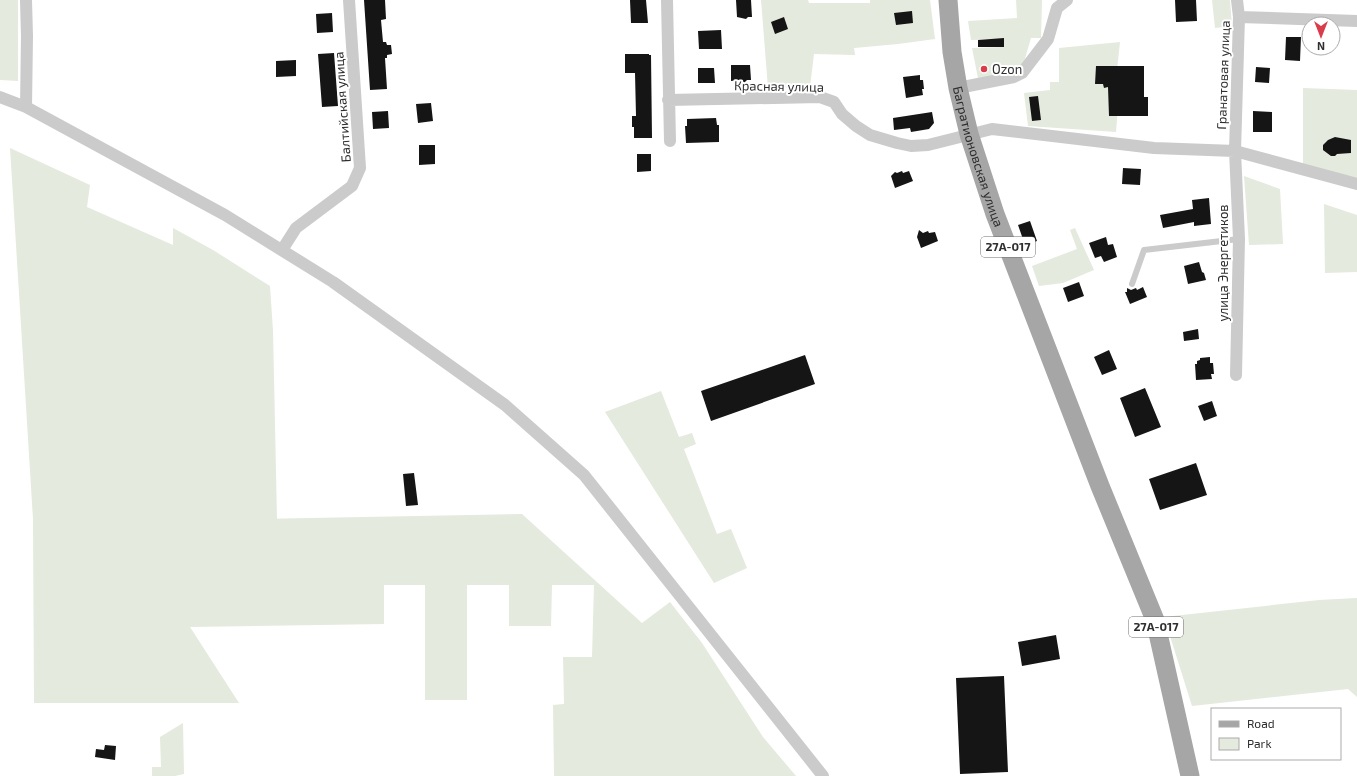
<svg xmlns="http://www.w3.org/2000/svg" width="1357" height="776" viewBox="0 0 1357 776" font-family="'Exo 2',sans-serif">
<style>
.green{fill:#e4eadd}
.building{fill:#151515}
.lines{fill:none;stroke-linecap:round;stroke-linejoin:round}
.lane{stroke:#cbcbcb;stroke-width:6}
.street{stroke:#cbcbcb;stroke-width:12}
.primary{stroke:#a6a6a6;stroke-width:19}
.poi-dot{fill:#d93d4b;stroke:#fff;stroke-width:1.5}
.labels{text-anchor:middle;stroke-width:4;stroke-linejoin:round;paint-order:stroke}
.shield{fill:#fff;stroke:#6d6d6d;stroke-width:1}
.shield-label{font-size:12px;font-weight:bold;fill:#2e2e2e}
.poi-label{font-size:13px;fill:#2e2e2e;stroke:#fff;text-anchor:start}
.street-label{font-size:13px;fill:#2e2e2e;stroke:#fff}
</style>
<rect width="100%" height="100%" fill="#fff"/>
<path class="green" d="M0 0H18V81L0 80Z
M761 0H808L809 3H870V0H930L935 39 898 44 854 48 855 55 814 54 810 87 768 88Z
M1016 0H1042L1041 38H1031L1021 72 978 78 972 48 1004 47V39L971 40 968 21 1017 18Z
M1212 0H1230L1232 26 1215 28Z
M1120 42 1117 70 1119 94 1116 132 1028 126 1024 93 1050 90V82H1059V48Z
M1303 88 1357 90V182L1303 166Z
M10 148 90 185 87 207 173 245V228L213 250 270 286 273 331 277 519H258L522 514 642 623 670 602 702 643 763 737 796 776H554L553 705 564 704 563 657H592L594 585H552L551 626H509V585H467V700H425V585H384V624L190 627 239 703H34L33 519Z
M1244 176 1280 189 1283 244 1249 245Z
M1324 204 1357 215V272L1325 273Z
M1075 228 1094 270 1063 283 1039 286 1032 266 1077 249 1070 230Z
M661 391 679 437 692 433 696 444 684 449 717 534 731 529 747 568 714 583 605 412Z
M1357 598V697L1348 689 1192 706 1164 617 1319 600Z
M183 723 184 774 175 776H152V767H161L160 737Z"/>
<path class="building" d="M364 0H385L386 19 381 20 383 42H386L387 45H391L392 54 387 55V58H385L387 89 370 90Z
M630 0H646L648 23H631Z
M736 0H751L752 17H748L746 19 737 17Z
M1175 0H1196L1197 21 1176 22Z
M912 11 913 23 896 25 894 13Z
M332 13 333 32 317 33 316 14Z
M784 17 788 29 775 34 771 22Z
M721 30 722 49H699L698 31Z
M1286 37H1301L1300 61 1285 60Z
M1004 38V47H978V40Z
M334 53 338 106 322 107 318 54Z
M625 54H649V55H651L652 138H634V127H632V116H636L635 73H625Z
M296 60V76L276 77V61Z
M731 65H750L751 80H747L742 85 739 80 731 81Z
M1096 66H1144V97H1148V116H1109L1108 87 1104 88 1103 84H1095Z
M1256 67 1270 68 1269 83 1255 82Z
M698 68H714L715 83H698Z
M920 75V80H923L924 89H922L923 95 906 98 903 77Z
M1038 96 1041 120 1032 121 1029 97Z
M431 103 433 121 418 123 416 104Z
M388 111 389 128 373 129 372 112Z
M1253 111 1272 112V132H1253Z
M932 112 934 123 929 129 911 132 910 128 894 130 893 118Z
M716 118 717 125H719V142L686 143 685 126H687V119Z
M1335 137 1351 140V153L1337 154 1335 156H1331L1323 150V145L1328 140Z
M419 145H435V164L419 165Z
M637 154H651V171L637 172Z
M1123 168 1141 169 1140 185 1122 184Z
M902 171 903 173 909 171 913 181 895 188 891 176 895 172 897 173Z
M1209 198 1211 224 1194 226V222L1163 228 1160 215 1193 209 1192 200Z
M1030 221 1037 241 1025 245 1018 225Z
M919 230 923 233 928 231 929 233 935 232 938 241 921 248 917 237Z
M1106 237 1108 245 1113 244 1117 257 1104 262 1101 256 1095 258 1089 243Z
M1199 262 1202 272 1204 273 1206 280 1188 284 1184 266Z
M1079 282 1084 296 1068 302 1063 288Z
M1143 287 1147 297 1130 304 1125 292H1127V288L1131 290 1136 288 1137 290Z
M1198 329 1199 339 1184 341 1183 332Z
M1109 350 1117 369 1102 375 1094 357Z
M805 355 815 384 711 421 701 391Z
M1210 357V363H1213L1214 374H1211L1212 379 1196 380 1195 364H1197V361L1200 360V358Z
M1145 388 1161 427 1135 437 1120 398Z
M1212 401 1217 416 1204 421 1198 406Z
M1196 463 1207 495 1160 510 1149 479Z
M414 473 418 505 406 506 403 474Z
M1056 635 1060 659 1022 666 1018 642Z
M1004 676 1008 772 960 774 956 678Z
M105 745 116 746 115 760 95 757 96 749 104 750Z"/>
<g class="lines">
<path class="lane" d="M1132 284 1144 250 1239 239"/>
<path class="street" d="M667 0 670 141
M1239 17 1357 21
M958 88 1014 77 1022 73 1048 39 1057 8 1067 0
M0 97 26 107 225 215 333 282 505 405 584 475 823 776
M668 100 820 97 834 102 842 114 856 126 870 135 897 143 911 146 928 145 992 129 1154 148 1235 151 1357 184
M26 107 27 36 26 0
M282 250 296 228 352 186 360 168 349 0
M1236 375 1239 239 1235 151 1239 17 1237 0"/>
<path class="primary" id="s1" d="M948 0 952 52 958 88 969 134 995 214 1100 486 1155 620 1190 776"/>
</g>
<circle class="poi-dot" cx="984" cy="69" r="4"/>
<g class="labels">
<g class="shield">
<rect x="981" y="237" width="54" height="20" rx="3"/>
<rect x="1129" y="617" width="54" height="20" rx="3"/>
</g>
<g class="shield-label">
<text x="1008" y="251">27А-017</text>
<text x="1156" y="631">27А-017</text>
</g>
<g class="poi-label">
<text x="992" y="74">Ozon</text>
</g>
<g class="street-label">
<text transform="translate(1223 75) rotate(-88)" y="5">Гранатовая улица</text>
<text transform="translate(779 86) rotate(1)" y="5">Красная улица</text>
<text transform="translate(342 107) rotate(-94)" y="5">Балтийская улица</text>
<text dy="5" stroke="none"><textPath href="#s1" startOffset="160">Багратионовская улица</textPath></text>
<text transform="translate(1223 263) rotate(-90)" y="5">улица Энергетиков</text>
</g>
</g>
<rect x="1211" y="708" width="130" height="52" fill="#ffffff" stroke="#ababab"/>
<rect x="1219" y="721" width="20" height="6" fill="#a6a6a6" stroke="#ababab"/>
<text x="1247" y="728" font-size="12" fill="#2e2e2e">Road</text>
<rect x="1219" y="738" width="20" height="12" fill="#e4eadd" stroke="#ababab"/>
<text x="1247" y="748" font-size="12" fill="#2e2e2e">Park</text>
<g transform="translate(1321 36) rotate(180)"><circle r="19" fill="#ffffff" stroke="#ababab"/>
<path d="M0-3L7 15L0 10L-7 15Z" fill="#d93d4b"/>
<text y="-6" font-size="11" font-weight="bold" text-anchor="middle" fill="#2e2e2e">N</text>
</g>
</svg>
